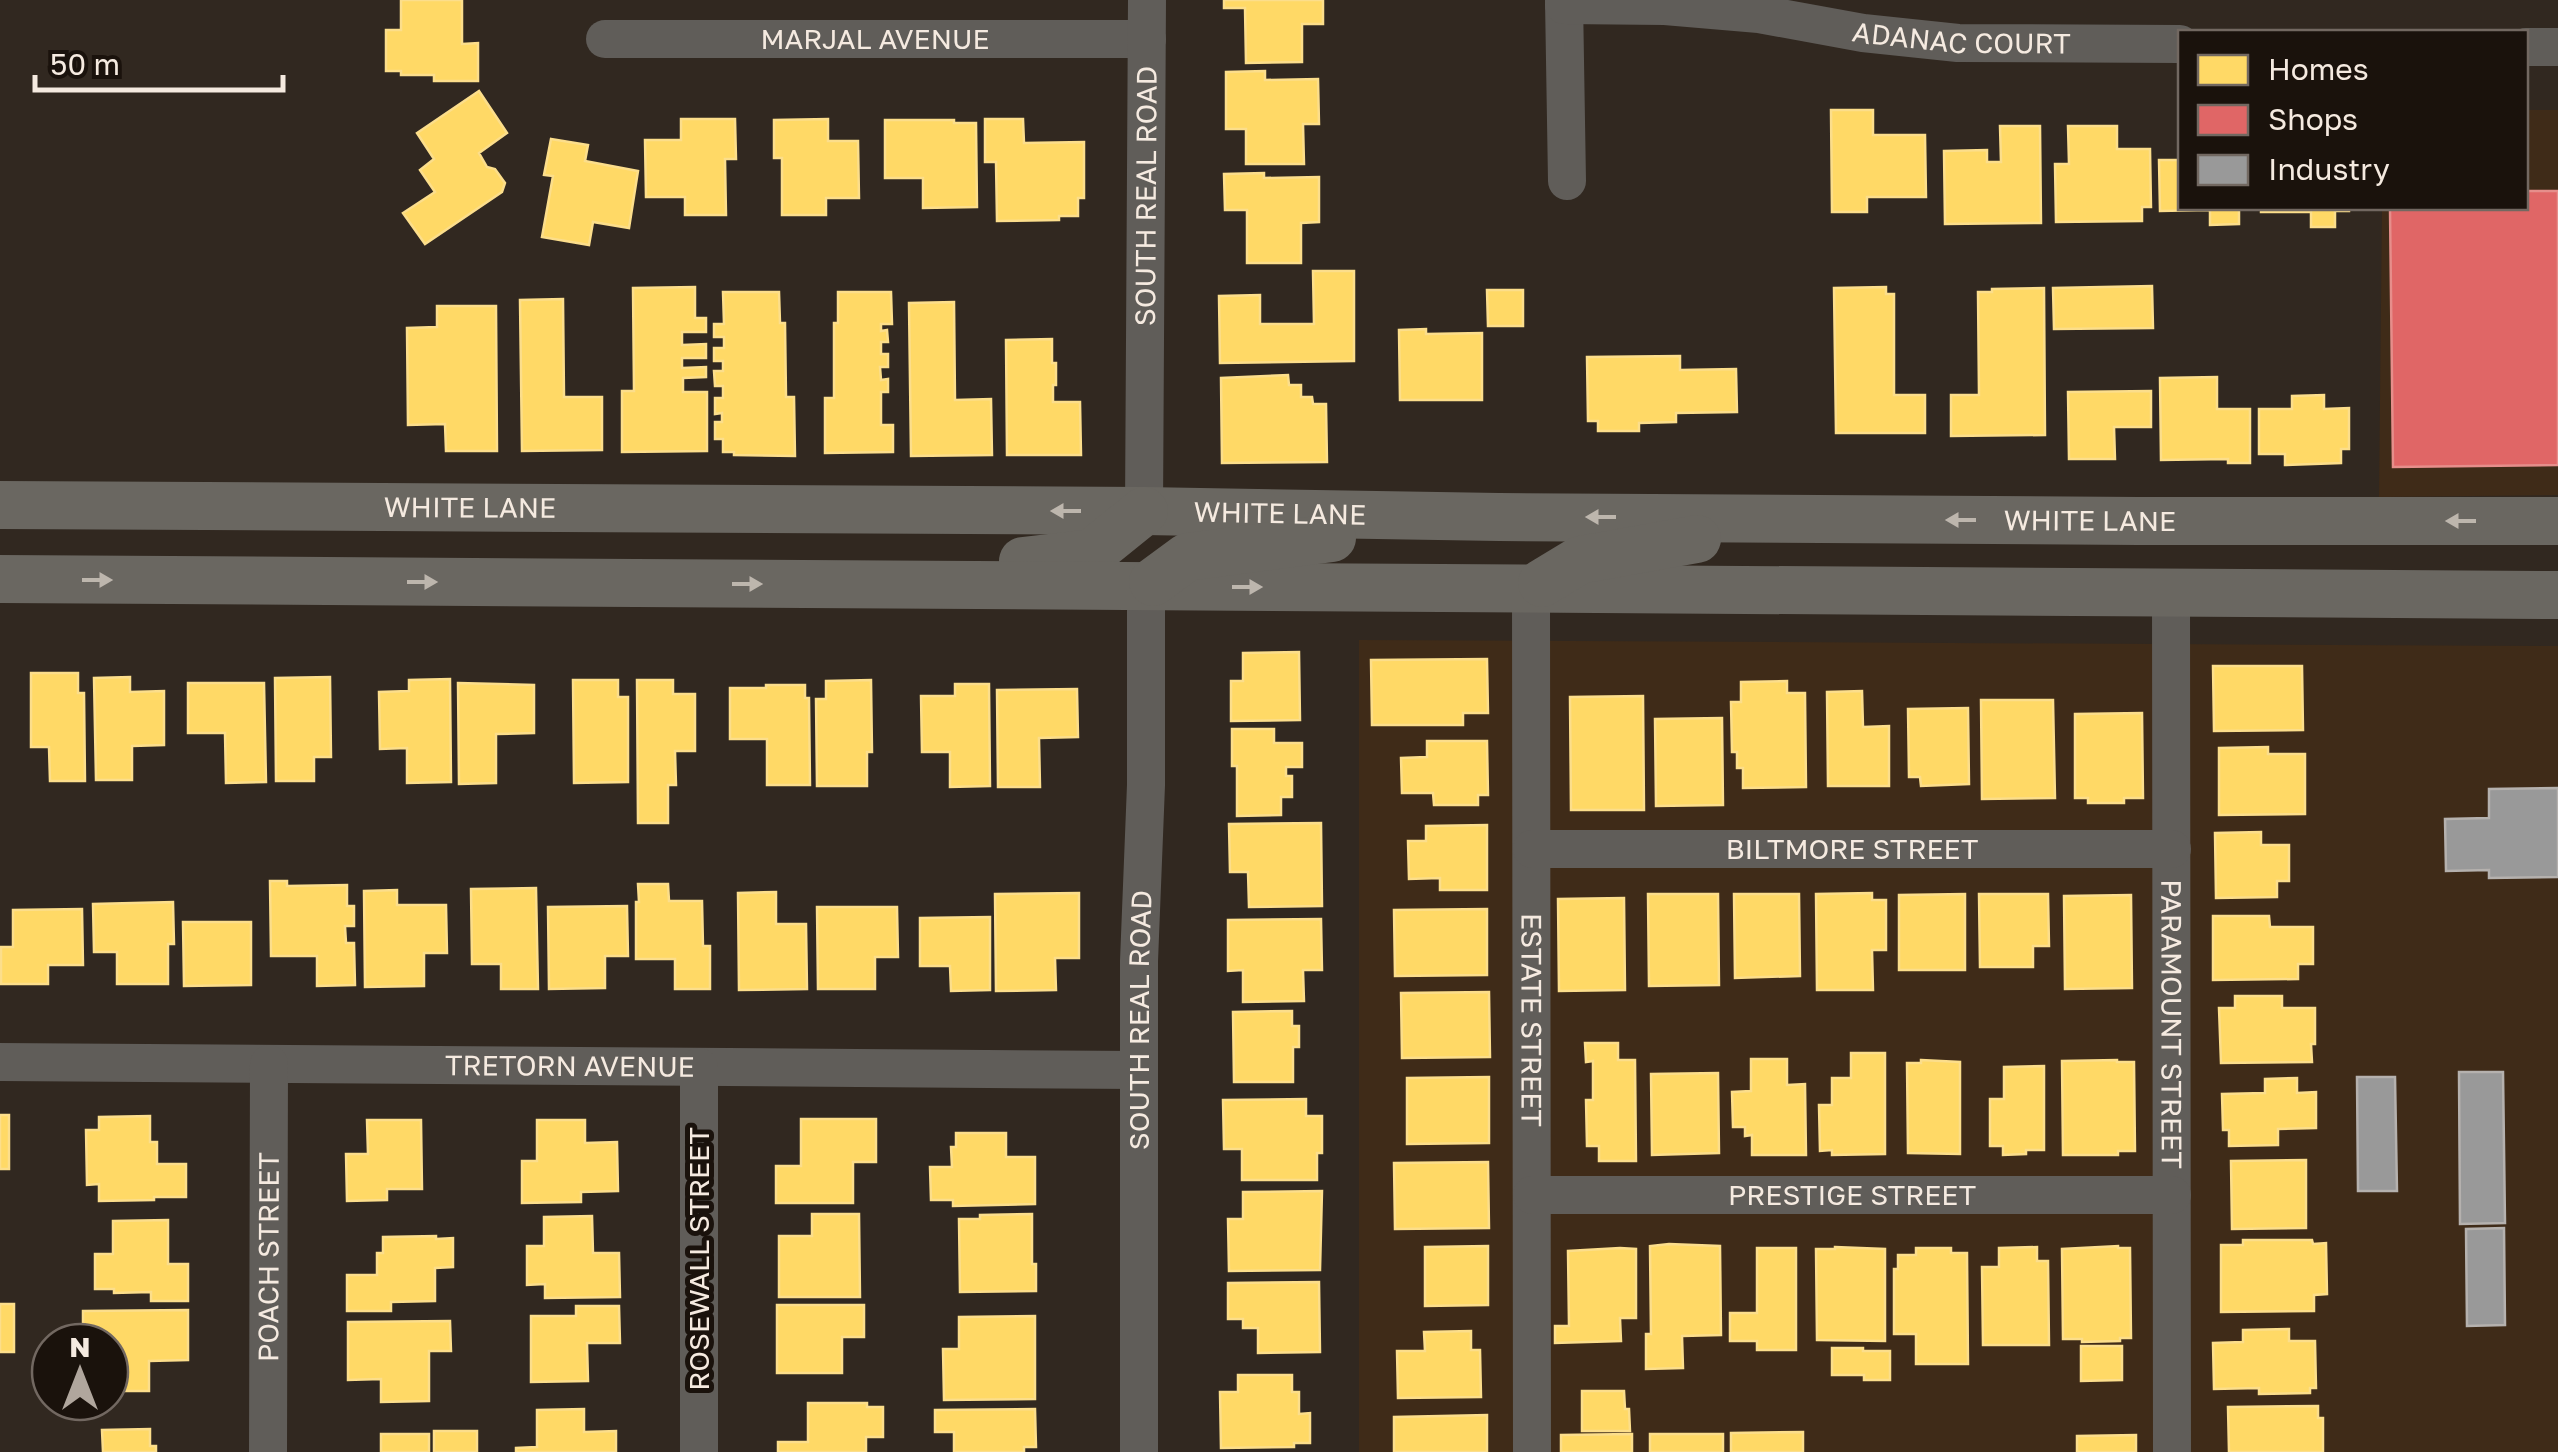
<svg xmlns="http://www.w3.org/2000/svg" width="2558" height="1452" viewBox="0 0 2558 1452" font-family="'Golos Text',sans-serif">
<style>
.built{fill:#3f2b18}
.homes{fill:#ffd966;stroke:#fcde8b;stroke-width:2.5}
.shops{fill:#e06666;stroke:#e68e8b;stroke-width:2.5}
.industry{fill:#999;stroke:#b5b1ae;stroke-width:2.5}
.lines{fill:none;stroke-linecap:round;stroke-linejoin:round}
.minor{stroke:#605d59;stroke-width:38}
.major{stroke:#6a6761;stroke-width:48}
.oneway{fill:#bdb6ad}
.labels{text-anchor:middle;stroke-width:10;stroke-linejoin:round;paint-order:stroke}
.street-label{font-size:28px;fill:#f5eae0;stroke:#1a120c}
</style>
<rect width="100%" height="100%" fill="#312820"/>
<path class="built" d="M2526 110H2558V495L2379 497 2382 208H2526Z
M1359 640 2558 646V1452H1359Z"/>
<path class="homes" d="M401 0H462V44L478 43V81H434V75H401V71H386V30H401Z
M1224 0H1323V24H1302V62L1246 63 1245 8H1224Z
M1265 71V80L1318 79 1319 124H1303L1304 164H1246V129H1226V72Z
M479 91 507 133 479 153 487 167 495 169 505 183 502 192 425 244 403 213 435 192 420 170 434 159 417 133Z
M1831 110H1873V135H1925L1926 197H1867V212H1832Z
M681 119H735L736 159H725L726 215H685V197H646L645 140H681Z
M828 119V141H858L859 198H826V215H782V158H774V120Z
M985 119H1023L1024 143 1084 142V198H1078V216H1059V220L997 221 996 162H985Z
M885 120H954V123H976L977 207 923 208V178H885Z
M2000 126H2040L2041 223 1945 224 1944 151 1987 150V162H2001Z
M2068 126H2117V149H2150L2151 207H2142V221L2056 222 2055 164H2069Z
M551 139 588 145 585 161 638 171 629 228 593 222 589 245 542 237 553 176 544 175Z
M2180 150V208H2239V224L2210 225V210L2160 211 2159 160H2180Z
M1264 173V178L1319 177V222L1301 223V263H1247V210H1225L1224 174Z
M2261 208H2349V211H2335V227H2311V212H2261Z
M1313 271H1354V361L1220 363 1219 296 1260 295V324H1314Z
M2152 286 2153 328 2054 329 2053 288Z
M695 287V318H706V332H682V345L706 344V358H682V368L706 367V377L683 378V392H707V451L622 452V391H634L633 288Z
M1886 287V294H1894V395H1925V433H1836L1834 288Z
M2044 288 2045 435 1951 436V395H1979L1978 292H1992V289Z
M1487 290H1523V326H1488Z
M723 292H779L780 323H785L786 397H794L795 456 734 455V452H723V439H715V422H722V413L715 414V398H723V386H715L714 371H723V361H714V348H724V337H714V324H724Z
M838 292H891L892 324H881V331L887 330 888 342H881V354H888V367H880L881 380 888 379V392H881V425H893V452L825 453V398H834V323H838Z
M563 299 564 397H602V450L522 451 520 300Z
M954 302 955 400 991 399 992 455 911 456 909 303Z
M437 306H496L497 451H446L445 424 408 425 407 328 437 327Z
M1426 329V334L1482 333V400H1400L1399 330Z
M1052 339V363H1056V385H1053V402H1080L1081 455H1007L1006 340Z
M1680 356V370L1736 369 1737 412 1676 413V422L1639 423V431H1598V421H1588L1587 357Z
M1288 375 1289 385H1301V397H1312L1313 404H1326L1327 462 1222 463 1221 378Z
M2217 377V409H2250V463H2228V459L2161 460 2160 378Z
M2151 391V427H2114L2115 459H2069L2068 392Z
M2324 395V409L2349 408V449H2341V463L2285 465V454H2259V409H2292V396Z
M1299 652 1300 720 1231 721V681H1243V653Z
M1487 659 1488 713H1463V725H1372L1371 660Z
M2213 666H2302L2303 730 2214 731Z
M31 673H78V693H84L85 781H50L49 747H31Z
M130 677V692L164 691V745L132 746V780H96L94 678Z
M330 677 331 757H314V781H276L275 678Z
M450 679 451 782 407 783V748L380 749 379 692 409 691V680Z
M573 680H618V697H628V782L574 783Z
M637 680H673V694H695V751H675L676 785H668V823H638Z
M871 680 872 752H867V786H817L816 699H826V681Z
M1787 681V693H1805L1806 787 1743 788V768H1737V752H1732L1731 702H1741V682Z
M188 683H264L266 782 226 783 225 733H188Z
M458 683 534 685V733L496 734V783L459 784Z
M955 684H989L990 786 950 787V752H922L921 696H955Z
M766 685H805V698H809L810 785H767V739H730V688H766Z
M1077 689 1078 737 1039 738 1040 787H998L997 690Z
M1862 691 1863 727 1889 726V786H1828L1827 692Z
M1643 696 1644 810H1571L1570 697Z
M1981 700H2053L2055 798 1982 799Z
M1968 708 1969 784 1921 786 1920 777H1909L1908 709Z
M2142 713 2143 798H2124V803H2088V798H2075V714Z
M1722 718 1723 805 1656 806 1655 719Z
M1232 729H1274V743H1302V767H1286V776H1292V797H1281V815L1237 816V766H1232Z
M1427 741H1487L1488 795H1478V805H1434L1433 793H1402L1401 758 1427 757Z
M2268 747V754H2305V814L2219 815V748Z
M1321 823 1322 906 1249 907 1248 872H1230L1229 824Z
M1487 825V890H1440V878L1409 879 1408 841H1426V826Z
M2261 832V845H2289V881H2277V897L2216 898 2215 833Z
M270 881H287V886L347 885V906H354V926H345L346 943H354L355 985 317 986V956H271Z
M638 884H668L669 901H702L703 946H710V989H675V959H636V902H639Z
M536 888 538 989H501V964H472L471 889Z
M397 890V905H446L447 953H424V986L365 987 364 891Z
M776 892V924H806L807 989 739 990 738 893Z
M1079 893V958H1055L1056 990 996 991 995 894Z
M1872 893V900H1886V950H1872L1873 990H1817L1816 894Z
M1648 894H1718L1719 985 1649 986Z
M1734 894H1799L1800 976 1735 978Z
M1965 894V970H1899V895Z
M1979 894H2048L2049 946H2033V967H1980Z
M2131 895 2132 988 2065 989 2064 896Z
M1624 898 1625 990 1559 991 1558 899Z
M173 902 174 944H168V984H117V952H94L93 904Z
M627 906 628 956H605V988L549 989 548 907Z
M817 907H897L898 957H875V989H818Z
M82 909 83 965H48V984H1V947H13V910Z
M1487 909V975L1395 976 1394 910Z
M2213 916H2269L2270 927H2313V964H2298V979L2213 980Z
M990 917V990L951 991 950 966H920V918Z
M1321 919 1322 970H1303L1304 1001 1243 1002V970L1228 971V920Z
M183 922H251V985L184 986Z
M1489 992 1490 1057 1402 1058 1401 993Z
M2235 996H2282V1008H2315V1044H2311L2312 1062 2221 1063 2219 1008H2235Z
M1292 1011V1026H1299V1047H1293V1082H1234L1233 1012Z
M1585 1043H1618V1060H1635L1636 1161H1599V1146H1587L1586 1100H1593V1061L1586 1062Z
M1851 1053H1885V1154L1832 1155V1150L1820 1151 1819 1105H1832V1078H1851Z
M1751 1059H1787V1085L1805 1084 1806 1155H1752V1135L1745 1136V1127H1733L1732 1092 1751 1091Z
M1921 1060 1960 1062V1154L1908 1153 1907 1063H1921Z
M2117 1060V1062H2134L2135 1151H2118V1155H2063L2062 1061Z
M2044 1066V1150H2026V1154L2003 1155V1146H1990V1099H2004V1067Z
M1718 1073 1719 1153 1652 1155 1651 1074Z
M1489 1077V1143L1407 1144V1078Z
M2297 1078V1093L2316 1092V1128L2278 1129V1145L2229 1146V1130H2223L2222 1094 2265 1093V1079Z
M1306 1099V1116H1322V1153H1317V1180H1242V1149H1224L1223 1100Z
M0 1115H9V1169H0Z
M150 1116V1142H157V1164H186V1197H154V1200L99 1201V1184L87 1185 86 1130H99V1117Z
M801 1119H876V1162H853V1203H776V1166H801Z
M367 1120H421L422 1189H387V1200L347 1201 346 1154H368Z
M537 1120H585V1143L617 1142 618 1191 581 1192V1202L522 1203V1161H537Z
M956 1133H1006V1157H1035V1204L953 1206V1200H931L930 1167H952L951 1147H956Z
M2306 1160V1228L2232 1229 2231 1161Z
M1488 1162 1489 1228 1395 1229 1394 1163Z
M1322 1191 1320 1270 1229 1271 1228 1219H1243V1192Z
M812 1214H859L860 1297H779V1236H812Z
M1032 1214V1264H1036V1291L960 1292 959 1219H980V1215Z
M592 1216 593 1253H619L620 1297 545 1298V1284L527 1285V1246H544V1217Z
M168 1220V1264H188V1301H151V1292L114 1293V1289H95V1254H113V1221Z
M436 1236V1239L453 1238V1267L435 1268V1301L391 1302V1311H347V1275H377V1253H383V1237Z
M2243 1240H2312L2313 1244 2326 1243 2327 1294 2314 1295V1311L2221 1312V1245H2243Z
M1669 1244 1720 1246 1721 1335 1682 1336 1683 1368 1646 1369V1334H1651L1650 1246Z
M1488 1246V1305L1425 1306V1247Z
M2118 1246V1248H2130L2131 1338H2120V1341L2082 1342V1339H2063L2062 1249Z
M1835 1247 1885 1249V1341L1817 1340 1816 1249H1835Z
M2037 1247V1261H2048L2049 1345H1983L1982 1267H1999V1248Z
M1620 1248 1636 1249V1318H1620L1621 1341 1555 1343V1326H1569L1568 1251Z
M1757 1248H1796V1350H1757V1341H1730V1313H1757Z
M1916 1248H1951V1253H1967L1968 1364H1916V1334H1894V1269H1898V1255H1916Z
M1319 1282 1320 1352 1258 1353V1328H1243V1319H1228V1283Z
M0 1304H14V1352H0Z
M777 1305H864V1337H842V1373H777Z
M576 1306H619L620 1343H587L588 1381 531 1382V1316H576Z
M188 1310V1360L149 1361V1391H110V1342H83V1311Z
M1035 1316V1399L944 1400 943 1349H959V1317Z
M450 1321 451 1351H429V1401L381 1402V1379L348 1380V1322Z
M2289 1329V1341H2315L2316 1388H2310V1393L2259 1394V1388L2214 1389 2213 1343 2243 1342V1330Z
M1471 1331V1350H1480L1481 1397 1398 1398 1397 1351H1425L1424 1332Z
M2081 1346H2122V1380L2081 1381Z
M1832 1348H1863V1351H1890V1380H1864V1375H1832Z
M1238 1375H1292V1392H1299V1414L1310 1413V1443H1294V1447L1221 1448 1220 1392H1238Z
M1582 1391H1624L1625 1409H1629L1630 1431H1582Z
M808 1403H867V1407H883V1437H866V1452H778V1442H808Z
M2318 1406V1418H2323V1452H2229L2228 1407Z
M584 1409V1432L616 1431V1452H516V1448L537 1447V1410Z
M1035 1409 1036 1447H1024V1452H954V1432H935V1410Z
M1487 1415V1452H1394V1417Z
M150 1429V1446H156V1452H103L102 1430Z
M434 1431H477V1452H434Z
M1803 1432V1452H1731V1433Z
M381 1434H429V1452H381Z
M1632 1434V1452H1561V1435Z
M1650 1434H1723V1452H1650Z
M2136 1435V1452H2077V1436Z"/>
<path class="shops" d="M2526 191H2558V465L2393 467 2390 208H2526Z"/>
<path class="industry" d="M2558 788V877L2489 878V870L2446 871 2445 819 2489 818V789Z
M2459 1072H2503L2505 1223 2460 1224Z
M2357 1077H2395L2397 1191H2358Z
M2504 1228 2505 1325 2467 1326 2466 1229Z"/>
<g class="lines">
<g class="minor">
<path d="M1564 0 1567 181"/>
<path id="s1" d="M1564 5 1665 6 1759 14 1863 33 1958 43 2180 44"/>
<path id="s2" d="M605 39H1147"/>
<path d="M2526 47H2558"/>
<path id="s3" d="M1144 511 1147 0"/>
<path id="s4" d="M1531 590 1532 1452"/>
<path id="s5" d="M2171 594 2172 1452"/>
<path id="s6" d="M1532 849H2172"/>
<path id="s7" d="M0 1062 1139 1070"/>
<path d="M699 1067V1452"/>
<path id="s8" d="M1532 1195H2172"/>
<path id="s9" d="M268 1452 269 1064"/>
<path id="s10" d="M1139 1452V961L1146 785V587"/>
</g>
<g class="major">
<path id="s11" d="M0 505 1144 511 1499 517 2139 521H2558"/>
<path d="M1023 561 1092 553 1144 511"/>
<path d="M0 579 2558 595"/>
<path d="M1153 582 1187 557 1332 538"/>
<path d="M1542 583 1580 560 1697 539"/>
</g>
</g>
<defs><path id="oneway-solid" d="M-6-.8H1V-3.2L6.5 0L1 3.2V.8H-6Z" transform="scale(2.5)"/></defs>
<g class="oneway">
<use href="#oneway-solid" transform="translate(1066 511) rotate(-180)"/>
<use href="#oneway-solid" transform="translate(1601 517) rotate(-180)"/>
<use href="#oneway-solid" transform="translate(1961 520) rotate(-180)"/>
<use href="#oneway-solid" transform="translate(2461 521) rotate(-180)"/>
<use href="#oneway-solid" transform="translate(97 580)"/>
<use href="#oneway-solid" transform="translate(422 582)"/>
<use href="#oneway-solid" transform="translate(747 584)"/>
<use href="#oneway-solid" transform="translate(1247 587)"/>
</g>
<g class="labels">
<g class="street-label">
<text dy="10" stroke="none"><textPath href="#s1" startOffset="400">ADANAC COURT</textPath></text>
<text dy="10" stroke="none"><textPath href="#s2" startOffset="270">MARJAL AVENUE</textPath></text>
<text dy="10" stroke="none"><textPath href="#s3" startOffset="315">SOUTH REAL ROAD</textPath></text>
<text dy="10" stroke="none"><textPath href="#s11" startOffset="470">WHITE LANE</textPath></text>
<text dy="10" stroke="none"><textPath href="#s11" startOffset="1280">WHITE LANE</textPath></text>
<text dy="10" stroke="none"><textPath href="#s11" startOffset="2090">WHITE LANE</textPath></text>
<text dy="10" stroke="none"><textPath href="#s6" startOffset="320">BILTMORE STREET</textPath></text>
<text dy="10" stroke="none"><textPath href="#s10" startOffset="432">SOUTH REAL ROAD</textPath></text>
<text dy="10" stroke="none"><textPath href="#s4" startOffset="430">ESTATE STREET</textPath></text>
<text dy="10" stroke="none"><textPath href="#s5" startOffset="430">PARAMOUNT STREET</textPath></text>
<text dy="10" stroke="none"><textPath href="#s7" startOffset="570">TRETORN AVENUE</textPath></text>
<text dy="10" stroke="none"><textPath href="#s8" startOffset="320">PRESTIGE STREET</textPath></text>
<text dy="10" stroke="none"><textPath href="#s9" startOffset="195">POACH STREET</textPath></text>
<text transform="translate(699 1259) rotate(-90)" y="10">ROSEWALL STREET</text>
</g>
</g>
<rect x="2178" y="30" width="350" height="180" fill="#1a120c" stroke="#726861" stroke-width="2.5"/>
<rect x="2198" y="55" width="50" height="30" fill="#ffd966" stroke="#726861" stroke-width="2.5"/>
<text x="2268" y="80" font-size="30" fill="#f5eae0">Homes</text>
<rect x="2198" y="105" width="50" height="30" fill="#e06666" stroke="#726861" stroke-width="2.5"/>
<text x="2268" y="130" font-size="30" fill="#f5eae0">Shops</text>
<rect x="2198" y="155" width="50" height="30" fill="#999999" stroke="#726861" stroke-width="2.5"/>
<text x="2268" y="180" font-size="30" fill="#f5eae0">Industry</text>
<g transform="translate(80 1372)"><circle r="48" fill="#1a120c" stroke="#726861" stroke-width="2.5"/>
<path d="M0-8L18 38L0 25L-18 38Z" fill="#b0a69d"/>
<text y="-15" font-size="28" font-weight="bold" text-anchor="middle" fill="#f5eae0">N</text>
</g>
<path d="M35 75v15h248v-15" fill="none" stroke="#f5eae0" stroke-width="5"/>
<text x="50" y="75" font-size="30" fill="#f5eae0" stroke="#1a120c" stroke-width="8" paint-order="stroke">50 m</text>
</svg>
